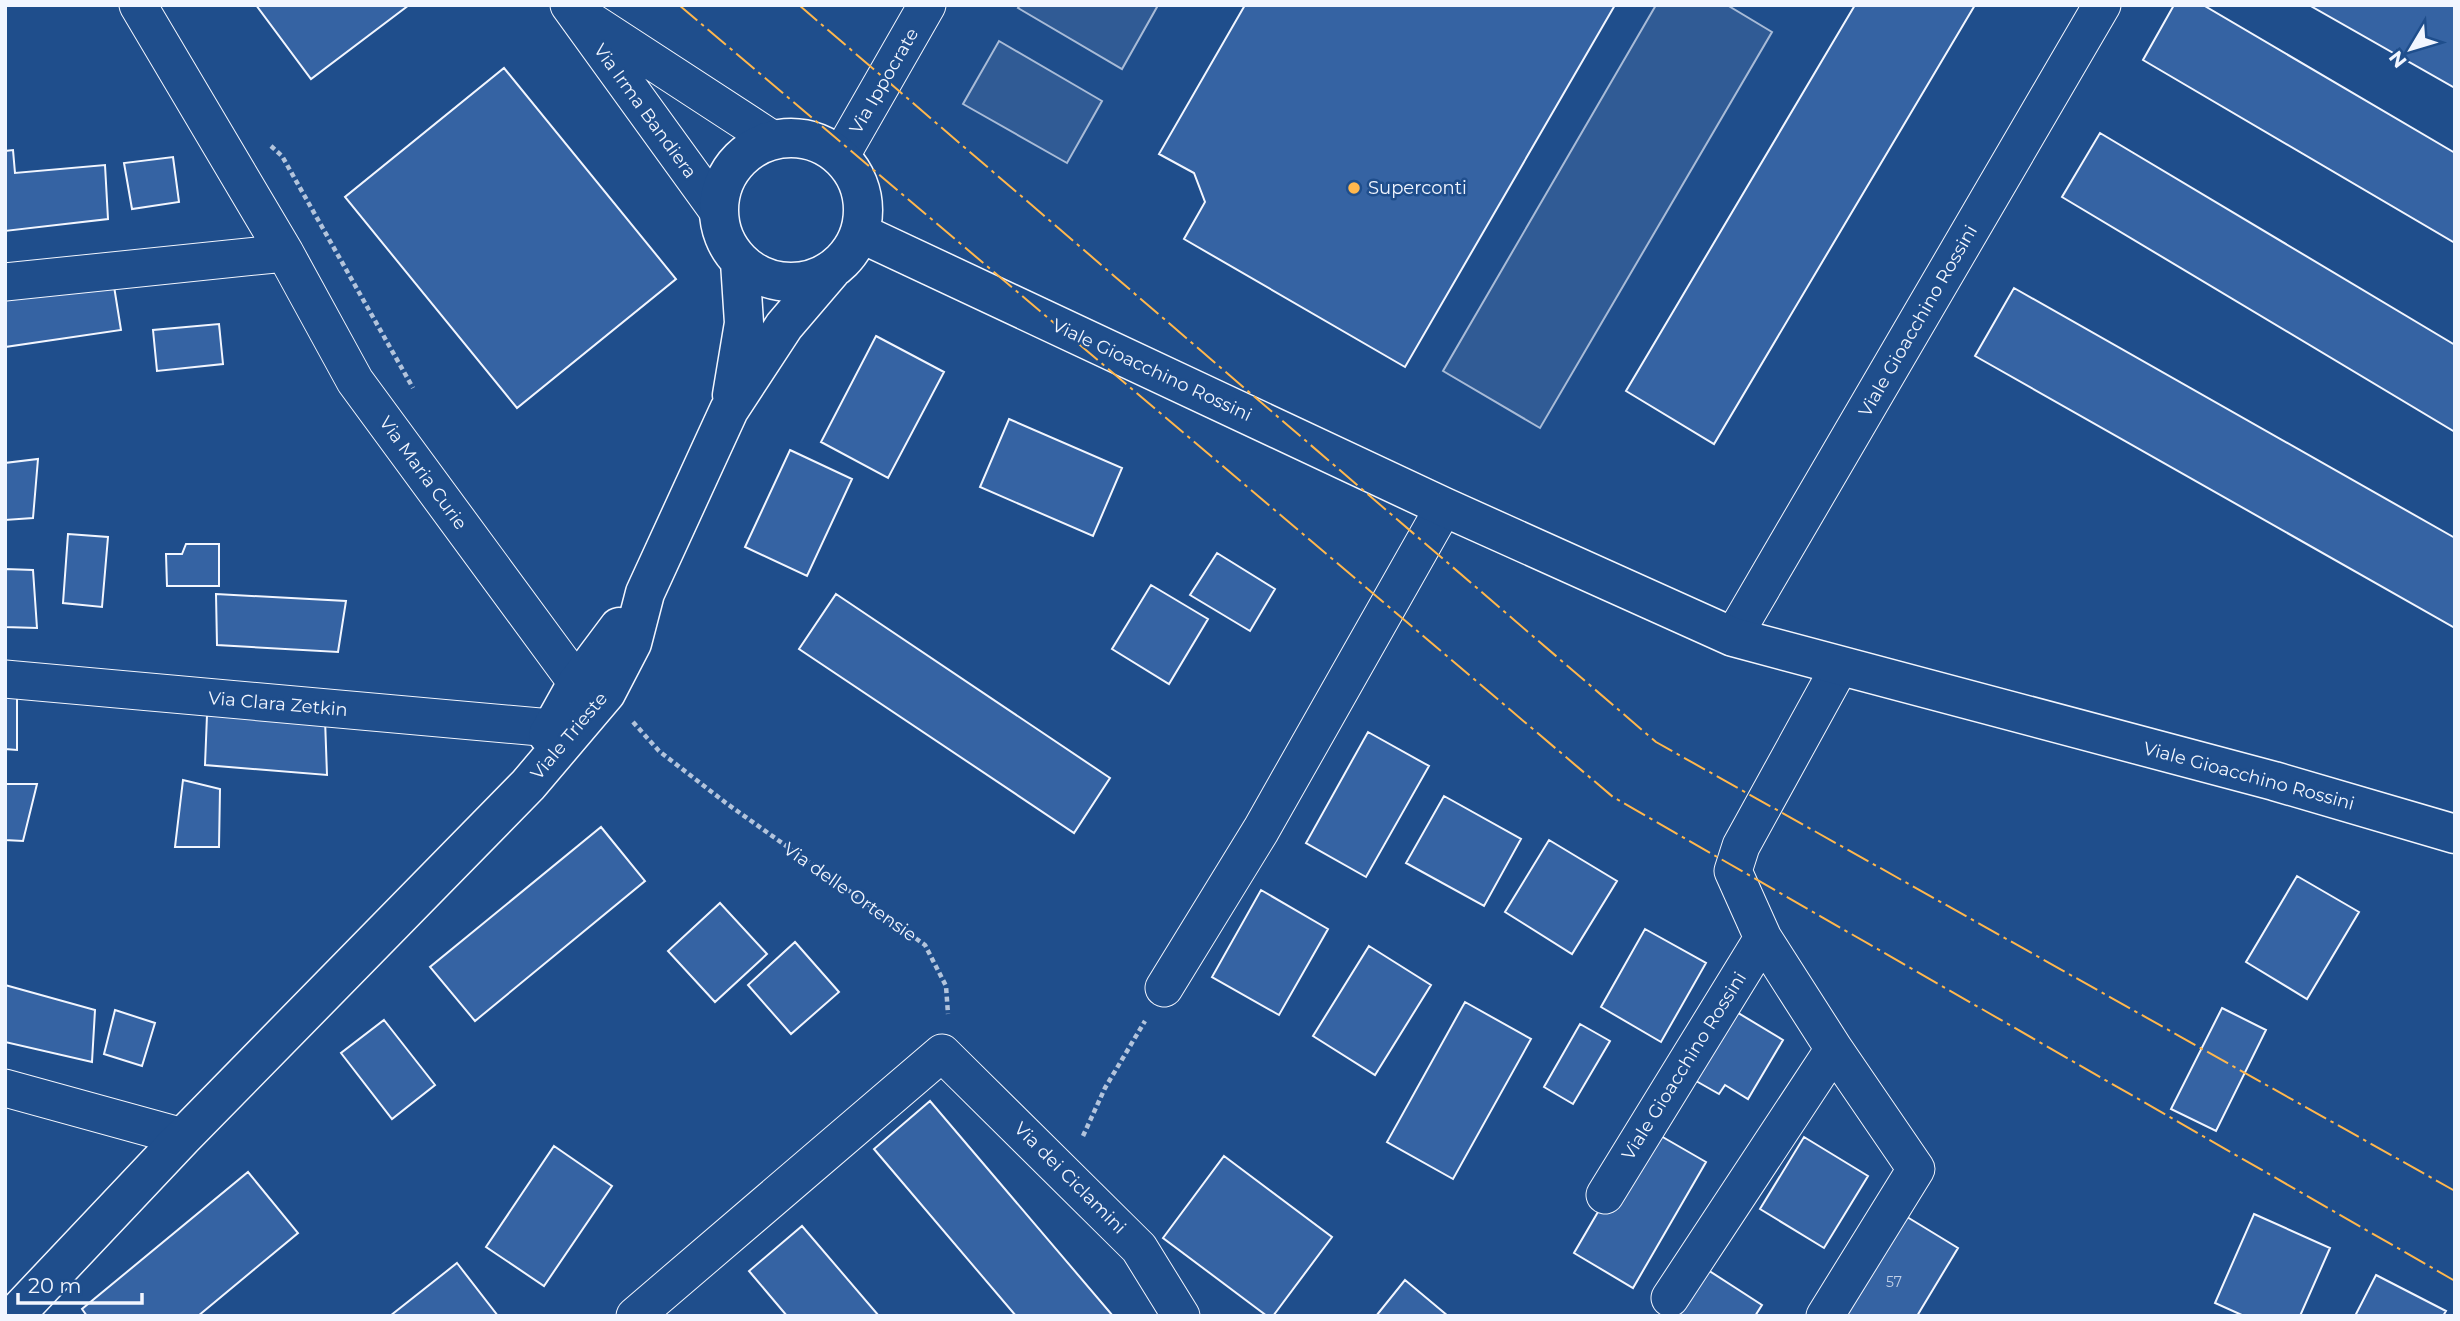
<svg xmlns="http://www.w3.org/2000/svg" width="2460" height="1321" viewBox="0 0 2460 1321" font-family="Montserrat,sans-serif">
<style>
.parking{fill:#305b95;stroke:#a8bbd7;stroke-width:2}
.building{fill:#3563a3;stroke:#f2f6ff;stroke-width:2}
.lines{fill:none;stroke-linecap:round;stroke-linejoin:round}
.minor-casing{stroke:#f2f6ff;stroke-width:39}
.tertiary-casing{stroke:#f2f6ff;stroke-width:41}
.path{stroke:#b3c4dc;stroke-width:4.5;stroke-dasharray:5 3.5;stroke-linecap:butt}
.minor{stroke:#1f4e8c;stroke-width:37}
.tertiary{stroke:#1f4e8c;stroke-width:38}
.power{stroke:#ffb74d;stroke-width:2;stroke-dasharray:24 5 3.5 5;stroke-linecap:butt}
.poi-dot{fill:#ffb74d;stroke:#1f4e8c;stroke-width:2.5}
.labels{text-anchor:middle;stroke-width:5;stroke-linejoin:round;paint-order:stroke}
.number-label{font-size:14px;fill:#c3d1e8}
.street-label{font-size:18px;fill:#f2f6ff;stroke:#1f4e8c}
.poi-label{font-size:18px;fill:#f2f6ff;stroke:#1f4e8c;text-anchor:start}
</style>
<rect width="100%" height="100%" fill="#1f4e8c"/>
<path class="parking" d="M1020 5H1154L1157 7 1122 69 1018 8Z
M1656 5H1727L1772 32 1540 428 1443 371Z
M999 41 1102 101 1067 163 963 104Z"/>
<path class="building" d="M256 5H409L311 79Z
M1245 5H1615L1405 367 1184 239 1205 202 1194 173 1159 154Z
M1855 5H1975L1714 444 1626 391Z
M2174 5H2203L2455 153V243L2143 60Z
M2309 5H2455V88Z
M504 68 676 279 517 408 345 197Z
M2100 133 2455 345V432L2062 197Z
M13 150 15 173 105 165 108 219 5 231V151Z
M173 157 179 202 132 209 124 163Z
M113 280 121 330 5 347V296Z
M2014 288 2455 538V628L1975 356Z
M219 324 223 364 157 371 153 330Z
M876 336 944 372 888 478 821 442Z
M1009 419 1122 468 1093 536 980 487Z
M790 450 852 479 807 576 745 547Z
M38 459 33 518 5 520V463Z
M68 534 108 537 102 607 63 603Z
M186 544H219V586H167L166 554H182Z
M1217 553 1275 589 1250 631 1190 595Z
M5 569 33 570 37 628 5 627Z
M1151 585 1208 619 1169 684 1112 649Z
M216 594 346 601 338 652 217 645Z
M836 594 1110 778 1074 833 799 649Z
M5 695 17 696V750L5 749Z
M207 715 325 719 327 775 205 765Z
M1368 732 1429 766 1366 877 1306 843Z
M183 780 220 789 219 847H175Z
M5 784H37L23 841 5 840Z
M1444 796 1521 839 1484 906 1406 863Z
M601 827 645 881 475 1021 430 967Z
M1549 840 1617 881 1572 954 1505 912Z
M2297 876 2359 912 2307 999 2246 962Z
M1261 890 1328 929 1279 1015 1212 977Z
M720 903 767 954 715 1002 668 951Z
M1645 929 1706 963 1661 1042 1601 1007Z
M795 942 839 992 791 1034 748 985Z
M1369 946 1431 985 1375 1075 1313 1036Z
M5 985 95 1010 92 1062 5 1042Z
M1465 1002 1531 1039 1453 1179 1387 1142Z
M1730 1008 1783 1040 1748 1099 1725 1085 1719 1094 1689 1077Z
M2222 1008 2266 1030 2216 1131 2171 1109Z
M115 1010 155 1023 142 1066 104 1054Z
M384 1020 435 1085 392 1119 341 1053Z
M1580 1024 1610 1041 1573 1104 1544 1087Z
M930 1101 1113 1316H1016L874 1149Z
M1647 1128 1706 1162 1633 1288 1574 1253Z
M1804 1137 1868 1176 1824 1248 1760 1209Z
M554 1146 612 1186 544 1286 486 1247Z
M1224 1156 1332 1237 1273 1316H1267L1163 1238Z
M248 1172 298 1233 198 1316H87L82 1309Z
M1894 1209 1958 1248 1917 1316H1830Z
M2254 1214 2330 1248 2300 1316H2244L2215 1303Z
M802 1226 879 1316H787L749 1271Z
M457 1263 498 1316H390Z
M1697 1263 1762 1305 1755 1316H1663Z
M2376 1275 2446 1311 2443 1316H2355Z
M1405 1280 1448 1316H1376Z"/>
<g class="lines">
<g class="minor-casing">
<path id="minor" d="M138 5 285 253 355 381 577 683
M569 5 718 211
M592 22 773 140
M840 157 927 5
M5 282 285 253
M1733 637 2102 5
M5 679 551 728
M1164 988 1261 830 1444 507
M5 1088 183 1137
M1605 1195 1763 938
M1670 1298 1834 1049
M635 1316 942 1053 1139 1248 1181 1316
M1825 1316 1916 1169 1834 1049 1763 938 1733 871 1741 846 1840 666"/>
</g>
<g class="tertiary-casing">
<path id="tertiary" d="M719 210a72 72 0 1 1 144 0a72 72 0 1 1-144 0Z
M860 233 1444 507 1733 637 2274 781 2455 834
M732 395 744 323 740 262
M548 735 577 683 619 627
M14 1316 183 1137 528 785 606 693 632 643 645 593 729 410 784 326 831 271"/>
</g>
<path class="path" d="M271 146 282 156 413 388
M633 722 659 751 726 803 925 945 946 986 948 1014
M1083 1136 1105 1088 1145 1021"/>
<use href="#minor" class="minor"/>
<use href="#tertiary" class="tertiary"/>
<path class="power" d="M679 5 1613 797 2455 1281
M799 5 1656 742 2455 1191"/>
</g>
<circle class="poi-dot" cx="1354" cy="188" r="7"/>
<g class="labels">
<g class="number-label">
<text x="1894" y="1287">57</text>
</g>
<g class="street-label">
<text transform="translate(884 81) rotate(-60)" y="6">Via Ippocrate</text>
<text transform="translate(645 111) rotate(54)" y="6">Via Irma Bandiera</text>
<text transform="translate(1918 321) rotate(-60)" y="6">Viale Gioacchino Rossini</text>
<text transform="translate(1152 370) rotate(25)" y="6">Viale Gioacchino Rossini</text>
<text transform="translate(423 473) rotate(54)" y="6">Via Maria Curie</text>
<text transform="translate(278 704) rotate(5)" y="6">Via Clara Zetkin</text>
<text transform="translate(569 736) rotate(-50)" y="6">Viale Trieste</text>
<text transform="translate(2249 776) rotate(15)" y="6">Viale Gioacchino Rossini</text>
<text transform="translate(850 892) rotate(35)" y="6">Via delle Ortensie</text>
<text transform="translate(1684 1066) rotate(-58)" y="6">Viale Gioacchino Rossini</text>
<text transform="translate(1070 1178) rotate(45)" y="6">Via dei Ciclamini</text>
</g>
<g class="poi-label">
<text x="1368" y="194">Superconti</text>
</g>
</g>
<rect width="2460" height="1321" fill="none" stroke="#f2f6ff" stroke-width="14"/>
<g transform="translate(2411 49) rotate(232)" stroke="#1f4e8c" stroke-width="5" paint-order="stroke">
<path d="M0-5L12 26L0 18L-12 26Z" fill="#f2f6ff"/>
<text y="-10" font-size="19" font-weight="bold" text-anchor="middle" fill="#f2f6ff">N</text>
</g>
<path d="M18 1293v10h124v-10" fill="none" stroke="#f2f6ff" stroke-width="3.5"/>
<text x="28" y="1293" font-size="21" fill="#f2f6ff" stroke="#1f4e8c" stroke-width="5" paint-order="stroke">20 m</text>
</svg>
